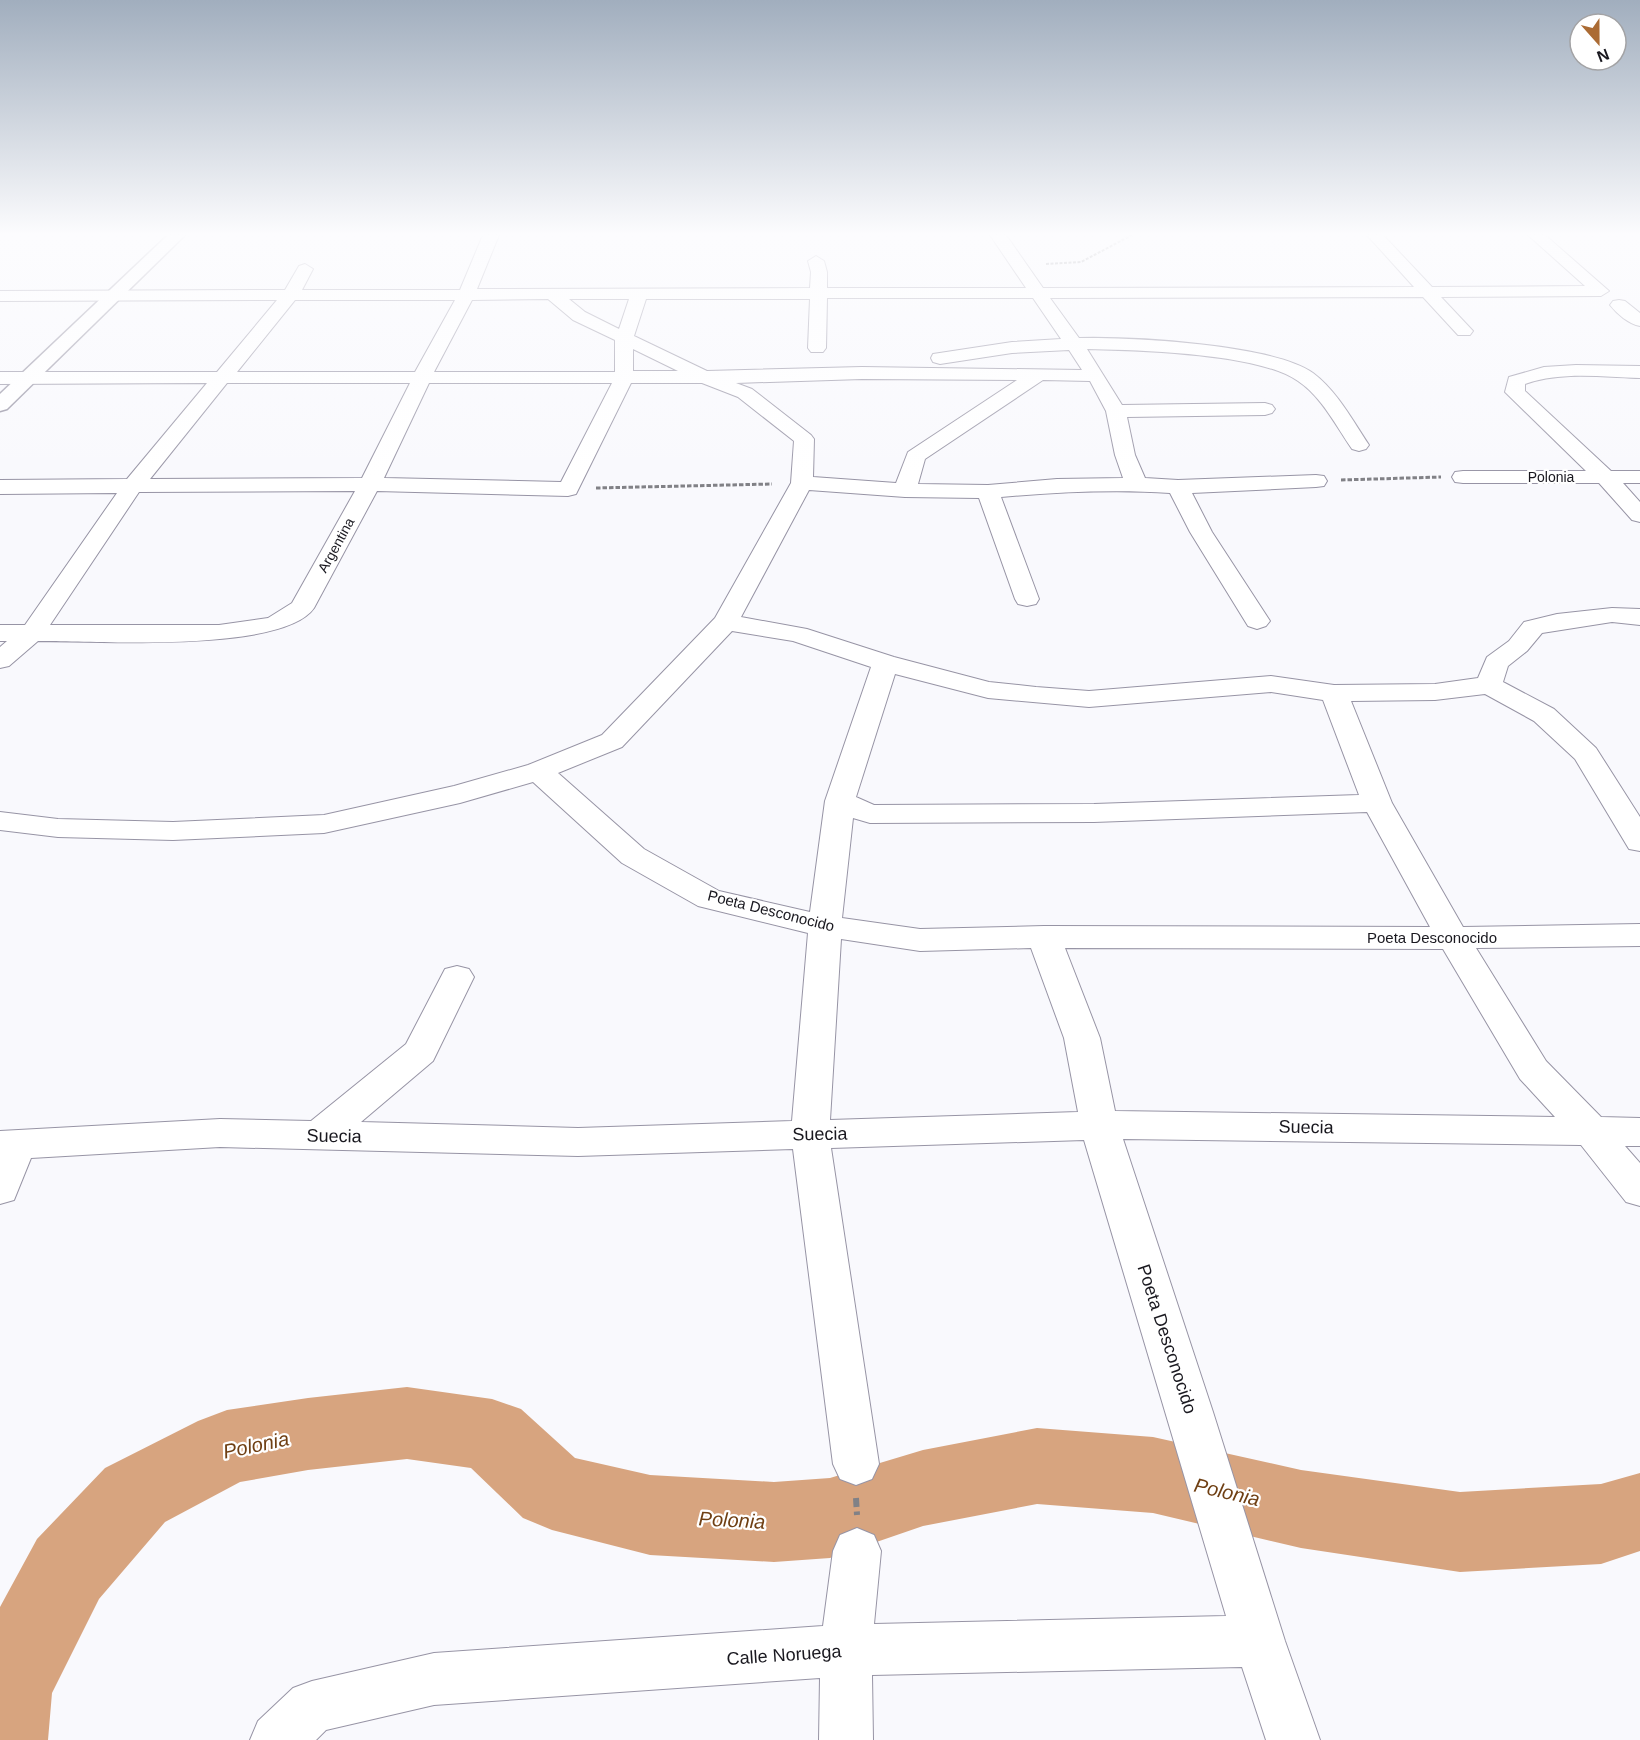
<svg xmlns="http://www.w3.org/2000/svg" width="1640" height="1740" viewBox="0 0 1640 1740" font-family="Arial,sans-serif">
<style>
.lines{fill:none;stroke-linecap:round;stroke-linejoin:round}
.river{fill:#d7a47f;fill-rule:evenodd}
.minor-casing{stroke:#9794a5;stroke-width:2}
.tertiary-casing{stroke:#9794a5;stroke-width:3}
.path-far2{stroke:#818186;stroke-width:2;stroke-dasharray:3 1.5;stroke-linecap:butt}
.path-far1{stroke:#818186;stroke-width:3;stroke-dasharray:4.5 2;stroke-linecap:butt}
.path{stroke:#818186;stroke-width:6;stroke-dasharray:9 4.5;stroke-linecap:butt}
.minor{fill:#fff;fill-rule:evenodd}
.tertiary{fill:#fff;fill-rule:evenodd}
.labels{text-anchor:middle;stroke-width:4.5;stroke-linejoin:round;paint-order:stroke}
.far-street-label{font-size:14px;fill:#19181f;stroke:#fff}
.street-label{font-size:15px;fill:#19181f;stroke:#fff}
.near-street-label{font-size:18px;fill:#19181f;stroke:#fff}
.near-water-label{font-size:20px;font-style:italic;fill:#6f3f13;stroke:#fff}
</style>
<rect width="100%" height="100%" fill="#f9f9fd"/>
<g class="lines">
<path class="river" d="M407 1387 492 1399 521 1409 575 1458 650 1475 774 1482 830 1478 923 1450 1037 1428 1153 1437 1301 1470 1460 1492 1601 1484 1640 1473V1551L1601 1564 1460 1572 1301 1548 1153 1513 1037 1504 923 1526 830 1558 774 1562 650 1555 552 1530 523 1518 471 1468 407 1459 308 1470 240 1482 165 1522 99 1599 52 1693 48 1740H0V1607L37 1539 105 1468 198 1421 227 1410 308 1398Z"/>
<g class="minor-casing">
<path id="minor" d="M483 235H499L477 289 810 288 811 272 808 261 816 256 824 261 827 272V288H1026L990 235H1006L1043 288 1414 287 1367 235H1383L1432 287 1585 286 1528 235H1545L1609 291 1601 296 1441 297 1473 331 1470 335H1458L1423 297 1050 298 1079 338C1131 337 1272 344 1313 373 1337 391 1353 421 1369 445L1366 449 1359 451 1352 449C1336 426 1322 397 1298 381 1259 353 1136 350 1087 349L1122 405 1265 403 1272 405 1275 409 1272 413 1265 415 1127 417 1135 455 1145 478 1178 480 1316 475 1324 476 1327 481 1324 486 1316 487 1192 493 1212 532 1270 621 1266 626 1257 629 1248 626 1190 532 1170 493C1114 489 1057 492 1001 497L1039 599 1036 604 1027 606 1018 604 1015 599 979 498 905 497 809 490 741 617 807 629 894 657 989 682 1036 687 1089 691 1271 676 1334 685 1435 684 1478 678 1487 657 1509 641 1524 622 1557 614 1612 608 1640 609V625L1612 622 1542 633 1527 651 1508 666 1503 682 1554 709 1596 748 1640 817V851L1629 849 1575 759 1534 721 1485 694 1435 700 1351 701 1392 803 1463 927 1640 924V946L1476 948 1546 1061 1601 1117 1640 1118V1146H1625L1640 1163V1206L1626 1202 1581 1145 1123 1139 1213 1412 1285 1641 1320 1740H1266L1242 1667 872 1675 873 1740H819L820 1678 434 1705 326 1730 316 1740H250L258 1721 293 1688 312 1681 434 1653 823 1626 833 1551 840 1535 857 1528 874 1535 881 1551 874 1624 1226 1616 1084 1140 831 1148 879 1464 872 1479 856 1485 840 1479 833 1464 793 1149 578 1156 220 1147 31 1158 14 1200 0 1204V1131L220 1119 311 1121 406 1044 445 969 457 966 469 969 474 977 433 1061 361 1122 578 1128 792 1121 808 933 698 906 622 863 533 782 460 803 324 833 173 840 58 837 0 830V812L58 819 173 822 324 815 454 786 528 765 602 735 715 618 791 483 794 441 738 397 702 383H631L576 494 568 496 377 491 314 608C283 653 94 641 38 641L9 666 0 668V647L7 641H0V625H25L117 493 0 494V480L127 479 207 383 0 384V372H217L277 300 0 301V291L285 290 299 266 305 264 313 269 302 290H460ZM827 298H1033L1061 339 1012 342 933 354 931 358 933 362 940 364 1012 353 1069 350 1082 370 862 367 707 371 634 336 646 299H810L808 348 811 352H823L826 348ZM548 299 573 320 615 340V372H434L472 300ZM569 299H629L619 329 585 312ZM295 300H455L415 372H237ZM633 349 678 371H633ZM862 379 1017 380 908 452 896 483 813 477 814 439 811 435 752 389 736 383ZM1043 380 1090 381 1106 411 1115 455 1123 478 1057 479 988 485 918 484 925 459ZM227 383H410L362 478 150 479ZM429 383H612L561 482 384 478ZM355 491 292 603 268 618 219 625H50L139 492ZM732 631 793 641 871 667 825 801 810 912 719 891 644 849 558 773 622 747ZM895 674 988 698 1089 707 1271 692 1323 700 1359 795 1094 804 874 805 856 797ZM1367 812 1430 927 1044 926 920 929 842 918 853 818 870 823 1094 822ZM841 939 920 951 1031 948 1064 1038 1078 1112 830 1120ZM1065 948 1443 949 1520 1079 1555 1117 1115 1111 1100 1038Z
M1619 300 1625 301 1640 313V326C1629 324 1617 314 1610 305L1613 301Z
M1576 365 1640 366V378C1603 377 1561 371 1525 384V391L1611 471H1640V483H1623L1640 502V522L1632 520 1599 483H1463L1455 482 1452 477 1455 472 1463 471H1586L1505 392 1509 377 1544 367Z"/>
</g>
<g class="tertiary-casing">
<path id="tertiary" d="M168 235H185L7 409 0 411V394Z"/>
</g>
<path class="path-far2" d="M1046 264 1081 262 1132 235"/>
<path class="path-far1" d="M1341 480 1441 477
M596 488 772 484"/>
<path class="path" d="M856 1498 857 1515"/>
<use href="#minor" class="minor"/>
<use href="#tertiary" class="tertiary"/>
</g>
<linearGradient id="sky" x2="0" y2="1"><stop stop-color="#a1aebe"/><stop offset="0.49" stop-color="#fcfcfe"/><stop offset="1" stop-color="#fcfcfe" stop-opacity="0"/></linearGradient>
<rect width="1640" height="478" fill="url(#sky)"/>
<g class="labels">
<g class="far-street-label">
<text x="1551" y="482">Polonia</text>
<text transform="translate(336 545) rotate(-61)" y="5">Argentina</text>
</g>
<g class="street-label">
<text transform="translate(771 911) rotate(14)" y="5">Poeta Desconocido</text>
<text x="1432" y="943">Poeta Desconocido</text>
</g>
<g class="near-street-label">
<text transform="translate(1306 1127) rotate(1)" y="6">Suecia</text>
<text transform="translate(820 1134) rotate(-1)" y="6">Suecia</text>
<text transform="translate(334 1136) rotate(1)" y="6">Suecia</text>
<text transform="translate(1167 1339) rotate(72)" y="6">Poeta Desconocido</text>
<text transform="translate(784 1655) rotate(-4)" y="6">Calle Noruega</text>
</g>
<g class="near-water-label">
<text transform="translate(256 1445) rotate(-12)" y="7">Polonia</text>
<text transform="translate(1227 1492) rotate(13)" y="7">Polonia</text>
<text transform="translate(732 1520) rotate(3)" y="7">Polonia</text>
</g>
</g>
<g transform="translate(1598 42) rotate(159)"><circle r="28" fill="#ffffff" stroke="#a3a3a5" stroke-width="1.5"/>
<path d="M0-4.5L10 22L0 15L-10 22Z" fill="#ab6b34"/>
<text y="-9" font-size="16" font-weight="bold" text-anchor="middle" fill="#19181f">N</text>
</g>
</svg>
